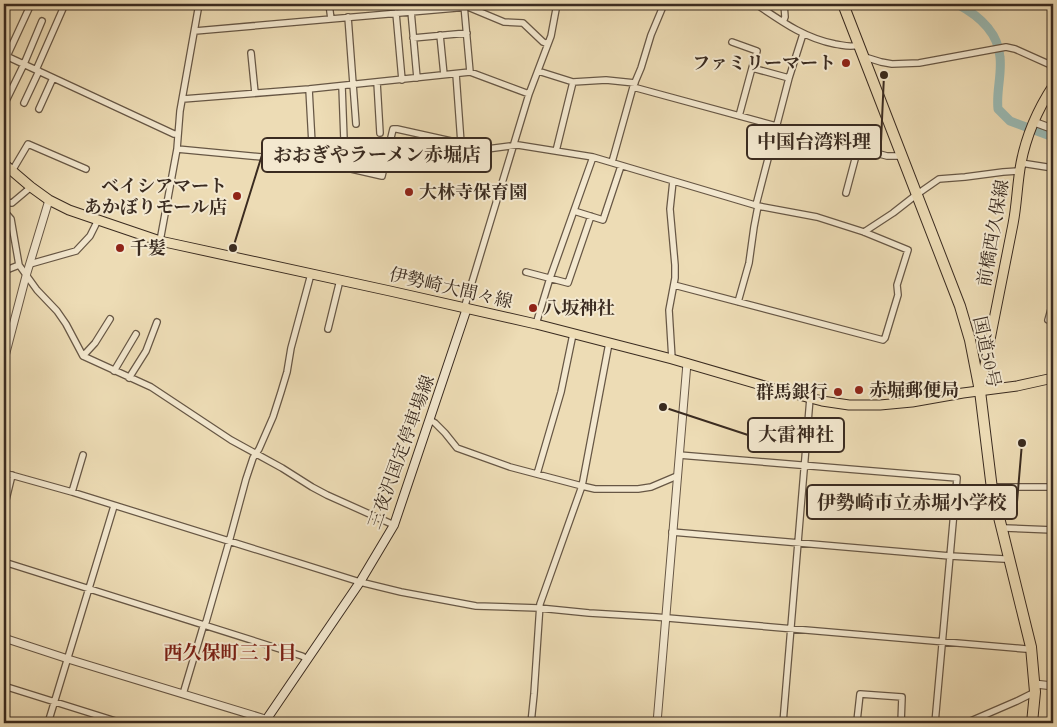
<svg xmlns="http://www.w3.org/2000/svg" width="1057" height="727" viewBox="0 0 1057 727" font-family="Cardo,'Noto Serif JP',serif">
<style>
.lines{fill:none;stroke-linecap:round;stroke-linejoin:round}
.river{stroke:#9abab4;stroke-width:9}
.minor-casing{stroke:#675745;stroke-width:8}
.tertiary-casing{stroke:#675745;stroke-width:9}
.secondary-casing{stroke:#3a2b20;stroke-width:10}
.primary-casing{stroke:#3a2b20;stroke-width:11}
.trunk-casing{stroke:#3a2b20;stroke-width:12}
.minor{stroke:#f3e8cf;stroke-width:5.5}
.tertiary{stroke:#f3e8cf;stroke-width:7}
.secondary{stroke:#f3e8cf;stroke-width:8}
.primary{stroke:#eddcb5;stroke-width:9}
.trunk{stroke:#eddcb5;stroke-width:10}
.poi-dot{fill:#8f2418;stroke:#f3e8cf;stroke-width:2}
.labels{text-anchor:middle;stroke-width:4;stroke-linejoin:round;paint-order:stroke}
.poi-label{font-size:18px;font-weight:bold;fill:#3a2b20;stroke:#f3e8cf;text-anchor:start}
.street-label{font-size:18px;fill:#3a2b20;stroke:#f3e8cf}
.neighbourhood-label{font-size:19px;font-weight:bold;fill:#7a1f14;stroke:#f3e8cf}
.leader{fill:none;stroke:#3a2b20;stroke-width:2}
.callout-dot{fill:#3a2b20;stroke:#f3e8cf;stroke-width:2}
.callout{fill:#f3e8cf;stroke:#3a2b20;stroke-width:2}
.callout-label{font-size:19px;text-anchor:middle;font-weight:bold;fill:#3a2b20}
</style>
<rect width="100%" height="100%" fill="#eddcb5"/>
<filter id="stains"><feTurbulence type="fractalNoise" baseFrequency=".004" numOctaves="4"/><feColorMatrix values="0 0 0 0 .2 0 0 0 0 .09 0 0 0 0 .02 0 0 0 .5 -.17"/></filter>
<radialGradient id="worn" r=".72"><stop offset=".6" stop-color="#630" stop-opacity="0"/><stop offset="1" stop-color="#630" stop-opacity=".3"/></radialGradient>
<g class="lines">
<path class="river" d="M957 4C978 15 998 32 1000 57 1002 75 996 92 998 109L1010 121 1053 137"/>
<g class="minor-casing">
<path id="minor" d="M329 4 331 19
M756 4C781 21 804 38 835 44 843 45 850 48 858 45
M464 5 470 72
M411 11 417 78
M396 13 402 80
M348 17 356 124
M783 22 785 17 784 4
M195 31 468 7 504 22 523 23 543 42 548 44
M440 35 444 75
M413 38 467 33
M732 42 757 51 752 68
M251 53 255 93
M4 55 174 134H177
M7 56 31 4
M863 58H868L881 62 892 64 919 63 1006 47 1015 49 1053 66
M36 70 65 4
M538 71 573 82 606 80 635 83
M456 74 461 143
M377 82 380 133
M342 86 345 167
M633 87 887 156H901
M309 89 313 162
M183 99 309 89 470 72 529 94
M24 103 39 71
M4 105 24 64 42 21
M39 109 53 78
M739 116 752 68 789 78
M177 149 325 163 382 176 393 129H397L487 149 518 145 593 157 758 206 817 217 864 232 908 250 897 285 898 295 885 338 883 340 674 285
M556 151 573 82
M612 162 633 87 641 68 651 35 664 4
M1021 163 1053 168
M12 171 28 144 86 169
M846 193 858 148
M4 202 12 203 31 187
M756 205 789 78 803 34
M4 211 11 219 19 265 37 290 57 311 66 324 83 356 151 387 231 440 282 468 312 487 327 495 394 525
M574 211 603 220 621 166
M864 232 893 213 916 195 939 179 965 177 1003 172 1020 171
M160 241 177 149 180 111 199 4
M30 264 76 251 90 236 98 220
M4 271 19 265
M526 272 568 283 591 216
M738 302 749 263 754 227 758 206
M1053 302 1048 320 1053 321
M467 308 465 306 466 302 529 94 551 36 557 4
M536 324 550 278 593 157
M328 329 340 280
M83 356 95 343 110 319
M672 359 669 310 675 278V265L670 209 673 181
M114 371 136 334
M129 378 146 351 157 322
M430 420 435 423 445 433 457 448 510 467 582 486 595 489H638L651 487 677 476
M679 455 957 478 935 723
M4 473 72 492 360 582 401 592 476 606 539 608 589 613 656 617 1026 649 1031 647
M537 474 561 392 573 334
M997 487H1053
M72 492 83 455
M4 508 12 475
M1004 528 1053 530
M672 532 950 556 1004 559 1009 558
M4 562 302 656 307 659
M4 686 122 723
M183 694 203 627 206 622 229 542 246 479 253 458 259 449 273 417 281 392 287 372 291 348 311 274
M857 721 860 694 902 697 901 723
M48 723 114 506
M531 723 534 694 540 604 582 486 609 343
M783 723 810 398
M966 723 1017 701 1035 692"/>
</g>
<g class="tertiary-casing">
<path id="tertiary" d="M1034 122 1053 129
M4 360 26 276 49 200
M4 638 68 659 262 718 266 720
M1035 684 1053 686
M657 723 687 363"/>
</g>
<g class="secondary-casing">
<path id="secondary" d="M264 723 360 582 394 525 467 308"/>
</g>
<g class="primary-casing">
<path id="primary" d="M4 164 31 187 49 200 69 210 107 223 160 241 390 291 536 324 672 359 768 387 822 401 849 405H880L912 402 963 393 1017 386 1053 378
M980 390C991 335 1002 280 1013 224 1017 204 1017 184 1021 163 1026 137 1038 109 1053 86"/>
</g>
<g class="trunk-casing">
<path id="trunk" d="M843 4 960 306 970 340 980 391 992 489 1031 647 1035 692 1032 723"/>
</g>
<use href="#minor" class="minor"/>
<use href="#tertiary" class="tertiary"/>
<use href="#secondary" class="secondary"/>
<use href="#primary" class="primary"/>
<use href="#trunk" class="trunk"/>
</g>
<g class="poi-dot">
<circle cx="846" cy="63" r="5"/>
<circle cx="409" cy="192" r="5"/>
<circle cx="237" cy="196" r="5"/>
<circle cx="120" cy="248" r="5"/>
<circle cx="533" cy="308" r="5"/>
<circle cx="859" cy="390" r="5"/>
<circle cx="838" cy="392" r="5"/>
</g>
<g class="labels">
<g class="poi-label">
<text x="836" y="69" text-anchor="end">ファミリーマート</text>
<text x="227" y="192" text-anchor="end">ベイシアマート<tspan x="227" dy="21">あかぼりモール店</tspan></text>
<text x="419" y="198">大林寺保育園</text>
<text x="130" y="254">千髪</text>
<text x="543" y="314">八坂神社</text>
<text x="869" y="396">赤堀郵便局</text>
<text x="828" y="398" text-anchor="end">群馬銀行</text>
</g>
<g class="street-label">
<text transform="translate(993 233) rotate(-80)" y="6">前橋西久保線</text>
<text transform="translate(451 288) rotate(13)" y="6">伊勢崎大間々線</text>
<text transform="translate(987 352) rotate(78)" y="6">国道50号</text>
<text transform="translate(401 452) rotate(-70)" y="6">三夜沢国定停車場線</text>
</g>
<g class="neighbourhood-label">
<text x="230" y="659">西久保町三丁目</text>
</g>
</g>
<path class="leader" d="M884 75L881 142M233 248L262 155M663 407L748 435M1022 443L1017 502"/>
<g class="callout-dot">
<circle cx="884" cy="75" r="5"/>
<circle cx="233" cy="248" r="5"/>
<circle cx="663" cy="407" r="5"/>
<circle cx="1022" cy="443" r="5"/>
</g>
<g class="callout">
<rect x="747" y="125" width="134" height="34" rx="5"/>
<rect x="262" y="138" width="229" height="34" rx="5"/>
<rect x="748" y="418" width="96" height="34" rx="5"/>
<rect x="807" y="485" width="210" height="34" rx="5"/>
</g>
<g class="callout-label">
<text x="814" y="148">中国台湾料理</text>
<text x="377" y="161">おおぎやラーメン赤堀店</text>
<text x="796" y="441">大雷神社</text>
<text x="912" y="509">伊勢崎市立赤堀小学校</text>
</g>
<rect width="1057" height="727" fill="none" stroke="#eddcb5" stroke-width="20"/>
<rect x="5" y="5" width="1047" height="717" fill="none" stroke="#3a2b20" stroke-width="2.5"/>
<rect x="10" y="10" width="1037" height="707" fill="none" stroke="#3a2b20"/>
<rect width="100%" height="100%" filter="url(#stains)"/>
<rect width="100%" height="100%" fill="url(#worn)"/>
</svg>
